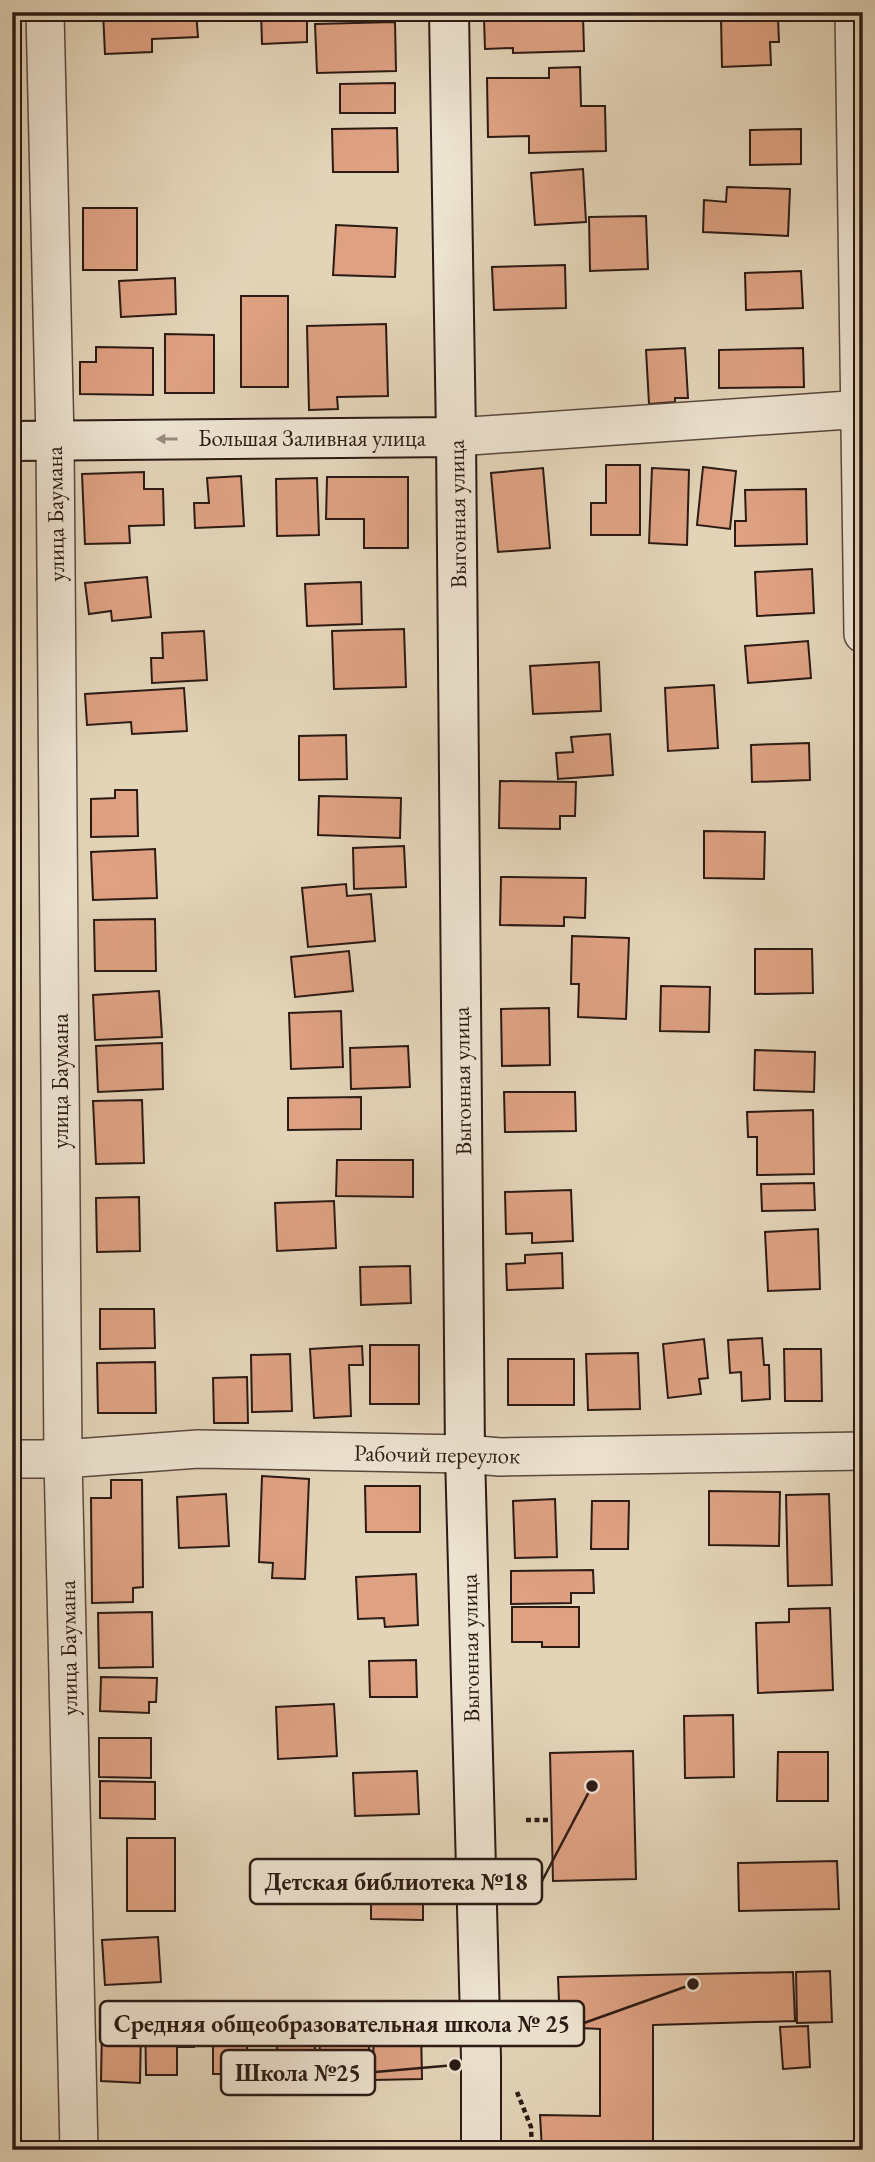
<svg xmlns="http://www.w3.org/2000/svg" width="875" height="2162" viewBox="0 0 875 2162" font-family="'EB Garamond',serif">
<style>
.building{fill:#dea182;stroke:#2c1a14;stroke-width:2}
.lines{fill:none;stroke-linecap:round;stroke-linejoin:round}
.street-casing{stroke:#5a483d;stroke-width:40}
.secondary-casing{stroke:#2c1a14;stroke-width:42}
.path{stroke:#2c1a14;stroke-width:4.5;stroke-dasharray:5 3.5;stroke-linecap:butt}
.street{stroke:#ede3d1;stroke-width:37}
.secondary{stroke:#ede3d1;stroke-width:38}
.oneway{fill:#96897c}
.labels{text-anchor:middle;stroke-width:5;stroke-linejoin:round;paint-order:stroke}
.street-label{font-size:23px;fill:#2c1a14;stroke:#ede3d1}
.leader{fill:none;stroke:#2c1a14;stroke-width:2.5}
.callout-dot{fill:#2c1a14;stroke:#ede3d1;stroke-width:2.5}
.callout{fill:#ede3d1;stroke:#2c1a14;stroke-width:2.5}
.callout-label{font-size:24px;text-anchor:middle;font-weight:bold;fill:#2c1a14}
</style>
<rect width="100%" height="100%" fill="#e3d4b8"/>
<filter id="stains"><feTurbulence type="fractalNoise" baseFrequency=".00286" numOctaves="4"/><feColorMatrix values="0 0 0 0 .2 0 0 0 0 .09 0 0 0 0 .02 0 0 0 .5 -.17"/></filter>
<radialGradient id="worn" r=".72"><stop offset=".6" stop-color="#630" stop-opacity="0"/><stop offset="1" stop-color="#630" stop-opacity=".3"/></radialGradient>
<path class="building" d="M103 12H196L198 37 152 39V52L105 54Z
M261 12H307V42L262 44Z
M583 15 584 51 513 53V48L485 49 484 18Z
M778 17 779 42H770L771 65 722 67 721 18Z
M395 22 396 71 317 73 315 24Z
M580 67 581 106H605L606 151 529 153V136L488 137 487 78H549V68Z
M395 83V113H340V84Z
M397 128 398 172H333L332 129Z
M801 129V164L750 165V130Z
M583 169 586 222 535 225 531 173Z
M727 187 790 189 788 236 703 232 704 200 726 202Z
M83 208H137V270H83Z
M646 216 648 269 590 271 589 217Z
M336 225 397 228 395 277 333 275Z
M565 265 566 308 494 310 492 267Z
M801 271 803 308 746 310 745 273Z
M175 278 176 314 121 317 119 281Z
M241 296H288V387H241Z
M386 324 388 396 337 397 338 409 309 410 307 326Z
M165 334 214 335V393H165Z
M96 347 153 348V395L80 394V362H96Z
M685 348 688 398H675V402L649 404 646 350Z
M803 348 804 387 719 388V350Z
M606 465H640V535H591V503H606Z
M703 467 736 471 730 529 697 525Z
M543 468 550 548 498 552 491 473Z
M652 468 689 470 687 545 649 543Z
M144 472V489H163L164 525 129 526 130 543 85 544 82 474Z
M241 476 244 526 195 528 194 503H209L207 478Z
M327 477H408V548H364V519H326Z
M317 478 319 535 277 536 276 479Z
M806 489 807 544 735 546V521H746L745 490Z
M812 569 814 613 757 616 755 572Z
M147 577 151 617 112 621 111 611 89 614 85 583Z
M361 582 362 624 307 626 305 584Z
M404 629 406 687 334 689 332 631Z
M204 631 207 680 152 683 151 658H163L162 633Z
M808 641 811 678 748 683 745 646Z
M599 662 601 711 533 714 530 666Z
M714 685 718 748 668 751 665 688Z
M184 688 187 731 132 734 131 722 87 725 85 694Z
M610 734 613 775 558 779 556 753 573 752 571 737Z
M346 735 347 779 299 780V736Z
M809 743 810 780 752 782 751 745Z
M500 781 576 782 575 816H560V829L499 828Z
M115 790H137L138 836 91 837V799L115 798Z
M319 796 401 798 400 838 318 835Z
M704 831 765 832 764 879 704 878Z
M404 846 406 887 354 889 353 848Z
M155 849 157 898 93 900 91 852Z
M501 877 586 878 585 918 564 917V926L500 925Z
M346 884 347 896 371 894 375 941 308 947 302 888Z
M155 919 156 971H95L94 920Z
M572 936 629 938 626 1019 578 1017 579 984H571Z
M755 949H812L813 993 755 994Z
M349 951 353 991 295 997 291 957Z
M661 986 710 987 709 1032 660 1031Z
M159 991 162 1037 95 1040 93 995Z
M549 1008 550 1065 502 1066 501 1009Z
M341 1011 343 1067 291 1069 289 1013Z
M162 1043 163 1089 98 1092 96 1046Z
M408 1046 410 1087 351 1089 350 1048Z
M755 1050 815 1052 814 1092 754 1090Z
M504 1092H575L576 1131 505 1132Z
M361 1097V1129L288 1130V1098Z
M142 1100 144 1163 96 1164 93 1101Z
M813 1110 814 1174 757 1175V1137H748L747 1112Z
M337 1160H413V1197L336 1196Z
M814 1183 815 1210 762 1211 761 1184Z
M571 1190 573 1241 532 1243V1233L506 1234 505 1192Z
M139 1197 140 1251 97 1252 96 1198Z
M334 1201 336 1248 277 1251 275 1203Z
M818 1229 820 1289 768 1291 765 1232Z
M562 1253 563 1288 507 1290 506 1264 525 1263V1255Z
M410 1266 411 1303 361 1305 360 1267Z
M100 1309H154L155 1348 100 1349Z
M762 1338 764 1365H769L770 1399 742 1401 741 1372 730 1373 728 1340Z
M704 1339 708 1378 699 1379 701 1394 668 1398 663 1344Z
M370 1345H419V1404H370Z
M362 1346 363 1365H349L351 1416 314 1418 310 1349Z
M784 1349H821L822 1401H785Z
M638 1353 640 1409 588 1410 586 1354Z
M290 1354 292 1411 252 1412 251 1355Z
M508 1359H574V1405H508Z
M155 1362 156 1413H98L97 1363Z
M247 1377 248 1423H214L213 1378Z
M262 1476 309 1479 305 1579 272 1578 273 1563 259 1562Z
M111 1480H142L143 1587 133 1588V1602L92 1603 91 1498H111Z
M365 1486H420V1532H366Z
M709 1491 780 1492 779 1546 709 1545Z
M226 1494 229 1546 179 1548 177 1497Z
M829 1494 832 1585 788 1586 786 1495Z
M555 1499 557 1557 515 1558 513 1501Z
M592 1501H629L628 1549H591Z
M593 1570 594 1593H571V1603L511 1604V1571Z
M416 1574 418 1625 385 1627 384 1618 358 1619 356 1577Z
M512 1607H579V1647H542V1642H512Z
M830 1608 833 1690 758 1693 756 1623 789 1622V1609Z
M152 1612 153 1667 99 1668 98 1613Z
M416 1660 417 1697H370L369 1661Z
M101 1677 157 1678 156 1702H149V1713L100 1711Z
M334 1704 337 1756 278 1759 276 1707Z
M733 1715 734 1777 685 1778 684 1716Z
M99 1738H151V1778L99 1777Z
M633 1751 636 1879 553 1881 550 1753Z
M778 1752H828V1801H777Z
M417 1771 419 1814 355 1816 353 1773Z
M100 1781 155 1782V1819L100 1818Z
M127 1838H175V1911H127Z
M837 1861 839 1909 739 1911 738 1863Z
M371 1882 423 1883V1920L371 1919Z
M158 1937 161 1982 105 1985 102 1940Z
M830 1971 832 2022 797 2023 796 1972Z
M793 1972 795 2021 653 2025V2150H542L540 2115 600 2116V2029L560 2027 558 1977Z
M193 2010 194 2047H177V2075H146L145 2011Z
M213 2020H254L255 2046H247L248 2074H213Z
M340 2023 370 2024 368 2077 319 2075 320 2037 340 2038Z
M808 2026 810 2067 783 2069 780 2027Z
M421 2028 422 2079 374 2080 373 2029Z
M102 2029 141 2030 140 2083 101 2081Z
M277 2035H315V2076L277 2075Z"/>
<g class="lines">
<g class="street-casing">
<path id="street" d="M45 12 55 440 63 1459 79 2150
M854 12 863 634
M456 437 863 409
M12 1459H63L198 1449 465 1454 500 1457 863 1451"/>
</g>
<g class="secondary-casing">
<path id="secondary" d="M449 12 456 437 465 1454 481 2058V2150
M12 441 456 437"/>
</g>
<path class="path" d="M526 1820H552
M517 2092 531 2127 532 2150"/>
<use href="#street" class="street"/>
<use href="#secondary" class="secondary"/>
</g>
<defs><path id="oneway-solid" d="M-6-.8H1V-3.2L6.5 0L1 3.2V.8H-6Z" transform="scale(1.75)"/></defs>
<use class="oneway" href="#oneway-solid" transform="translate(167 439) rotate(180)"/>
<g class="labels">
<g class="street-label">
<text x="312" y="446">Большая Заливная улица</text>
<text transform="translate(55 514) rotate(-91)" y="8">улица Баумана</text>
<text transform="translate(457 514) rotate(-91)" y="8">Выгонная улица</text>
<text transform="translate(60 1081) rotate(-90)" y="8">улица Баумана</text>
<text transform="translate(462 1081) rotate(-91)" y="8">Выгонная улица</text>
<text transform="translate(437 1454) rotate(1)" y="8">Рабочий переулок</text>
<text transform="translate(68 1648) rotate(-91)" y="8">улица Баумана</text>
<text transform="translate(470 1648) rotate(-91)" y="8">Выгонная улица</text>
</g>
</g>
<path class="leader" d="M592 1786L542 1881M693 1984L584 2023M455 2065L375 2072"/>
<g class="callout-dot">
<circle cx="592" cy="1786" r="7"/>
<circle cx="693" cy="1984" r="7"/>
<circle cx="455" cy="2065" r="7"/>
</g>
<g class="callout">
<rect x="250" y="1859" width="292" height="45" rx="7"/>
<rect x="100" y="2001" width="484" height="45" rx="7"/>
<rect x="221" y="2050" width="154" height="45" rx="7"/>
</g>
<g class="callout-label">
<text x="396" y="1890">Детская библиотека №18</text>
<text x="342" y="2032">Средняя общеобразовательная школа № 25</text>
<text x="298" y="2081">Школа №25</text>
</g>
<rect width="875" height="2162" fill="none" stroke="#e3d4b8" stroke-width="42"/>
<rect x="14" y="14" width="847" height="2134" fill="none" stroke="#2c1a14" stroke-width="3.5"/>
<rect x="21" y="21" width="833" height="2120" fill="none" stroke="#2c1a14" stroke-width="2"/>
<rect width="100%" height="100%" filter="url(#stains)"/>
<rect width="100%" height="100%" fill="url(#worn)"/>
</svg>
